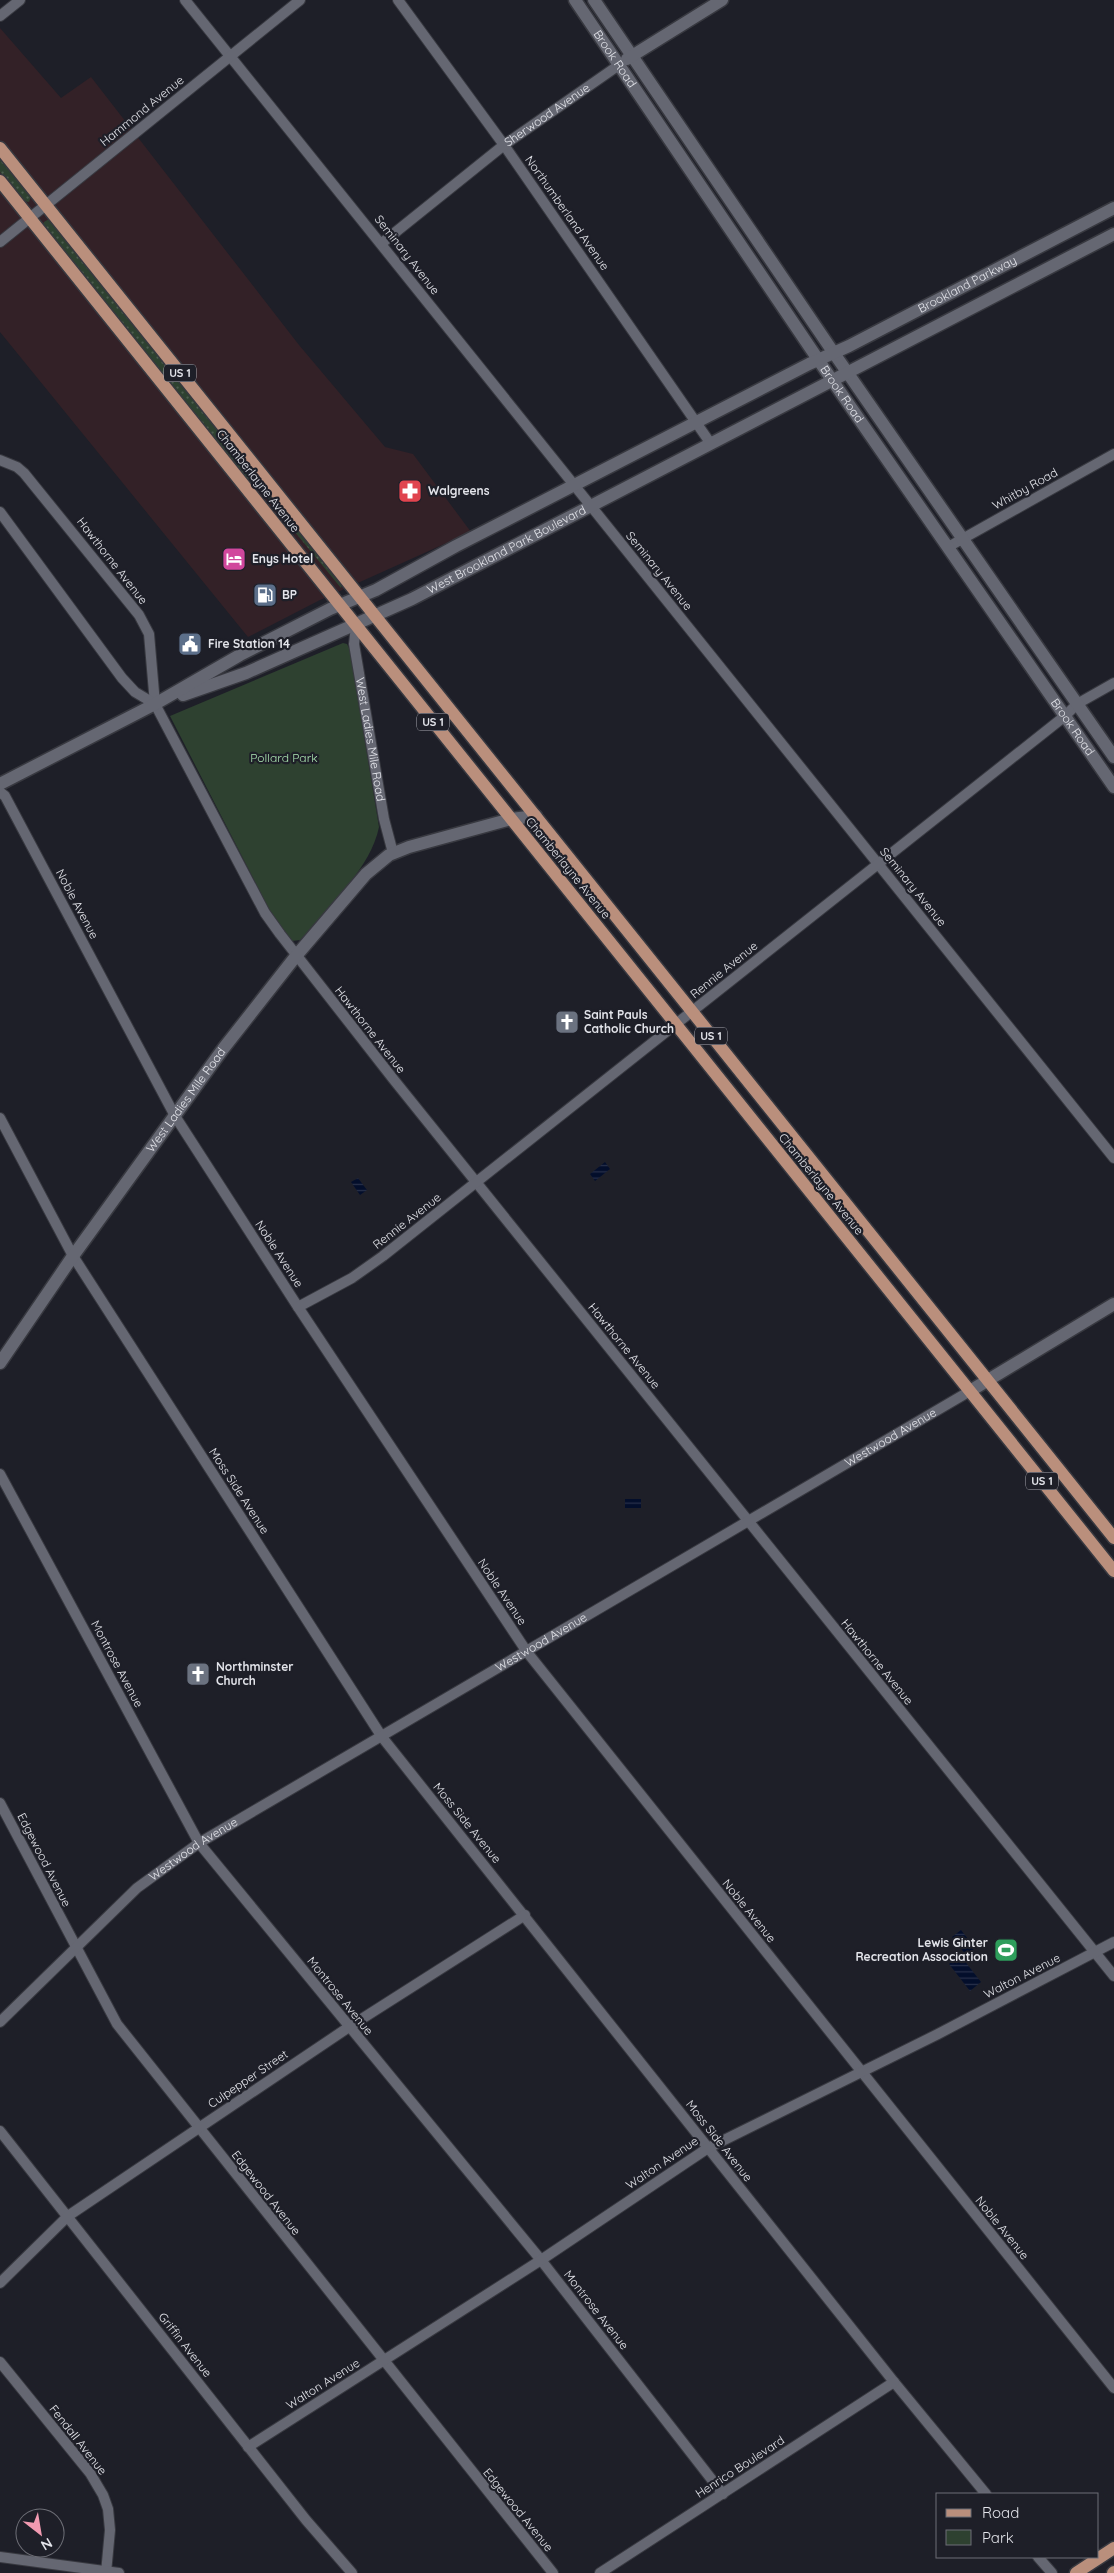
<svg xmlns="http://www.w3.org/2000/svg" width="1114" height="2573" viewBox="0 0 1114 2573" font-family="Quicksand,sans-serif">
<style>
.commercial{fill:#332127}
.grass{fill:url(#grass-dots)}
.park{fill:#2e4130}
.water{fill:url(#water-rules)}
.lines{fill:none;stroke-linecap:round;stroke-linejoin:round}
.street-casing{stroke:#383940;stroke-width:12}
.secondary-casing{stroke:#383940;stroke-width:15}
.primary-casing{stroke:#383940;stroke-width:15}
.street{stroke:#656772;stroke-width:10}
.secondary{stroke:#656772;stroke-width:12}
.primary{stroke:#ba8f7c;stroke-width:12}
.labels{text-anchor:middle;stroke-width:4.5;stroke-linejoin:round;paint-order:stroke}
.shield{fill:#1e1f28;stroke:#a8a9b0;stroke-width:1}
.shield-label{font-size:11px;font-weight:bold;fill:#e3e4ea}
.street-label{font-size:12px;fill:#e3e4ea;stroke:#1e1f28}
.poi-label{font-size:12px;font-weight:bold;fill:#e3e4ea;stroke:#1e1f28;text-anchor:start}
.park-label{font-size:12px;fill:#abe4b1;stroke:#1e1f28}
</style>
<defs>
<pattern id="grass-dots" width="8" height="8" patternUnits="userSpaceOnUse" patternTransform="scale(1.25)"><rect width="8" height="8" fill="#2e4130"/><path d="M2 2h.1M6 6h.1" fill="none" stroke="#4c5c4e" stroke-width="1.8" stroke-linecap="round"/></pattern>
<pattern id="water-rules" width="6" height="5" patternUnits="userSpaceOnUse" patternTransform="scale(1.25)"><rect width="6" height="5" fill="#030e2b"/><path d="M0 2.5h6" fill="none" stroke="#28314a"/></pattern>
</defs>
<rect width="100%" height="100%" fill="#1e1f28"/>
<path class="commercial" d="M0 28 61 98 91 77 299 345 385 447 413 454 471 532 320 600 248 637 0 332Z"/>
<path class="grass" d="M0 158 31 196 29 202 23 201 0 172Z
M49 219 342 585 341 588 271 503 239 470 43 225 44 222Z"/>
<path class="park" d="M343 643 347 644 350 650 379 827C371 867 331 904 305 935L300 940 292 941 272 915 170 716Z"/>
<path class="water" d="M605 1162 610 1169 595 1181 590 1174Z
M358 1178 367 1190 360 1195 351 1182Z
M625 1499H641V1508H625Z
M961 1930 975 1948 966 1955 952 1937Z
M960 1955 981 1982 970 1991 949 1964Z"/>
<g class="lines">
<g class="street-casing">
<g id="street">
<path d="M185 0 1114 1158"/>
<path d="M398 0 504 145 711 444"/>
<path d="M0 16 20 0"/>
<path d="M0 242 300 0"/>
<path id="s1" d="M382 243 504 145 619 65"/>
<path d="M0 460 17 467 24 473 139 615 149 634 155 704"/>
<path d="M0 512 122 678 135 692 155 704 265 913 280 934 394 1080 1114 1976"/>
<path d="M948 547 1114 454"/>
<path id="s2" d="M356 626 354 644 384 819 393 853"/>
<path d="M0 792 5 796 175 1116 298 1307 527 1652 1114 2388"/>
<path d="M0 1118 73 1256 382 1737 894 2382 986 2494"/>
<path d="M298 1307 352 1278 383 1256 1065 716 1077 704 1114 683"/>
<path d="M0 1474 199 1843 541 2260 723 2494"/>
<path d="M0 1803 117 2024 553 2573"/>
<path id="s3" d="M0 2022 137 1888 199 1843 970 1391"/>
<path d="M0 2131 306 2520 352 2573"/>
<path d="M0 2283 68 2216 349 2027 525 1915"/>
<path d="M0 2362 90 2473 103 2495 108 2509 110 2530 106 2573"/>
<path d="M248 2447 541 2260 708 2148 938 2034 1114 1942"/>
<path d="M0 2557 119 2573"/>
<path d="M1038 2557 1052 2573"/>
<path d="M600 2573 894 2382"/>
</g>
</g>
<g class="secondary-casing">
<g id="secondary">
<path id="s4" d="M575 0 832 380 1114 787"/>
<path d="M594 0 829 346 1114 757"/>
<path d="M627 59 722 0"/>
<path id="s5" d="M183 695 246 673 412 599 1114 234"/>
<path id="s6" d="M0 784 155 704 240 655 330 609 376 590 456 546 809 364 849 346 1114 208"/>
<path id="s7" d="M0 1363 73 1256 223 1049 296 956 366 874 389 855 409 847 511 819 536 816"/>
<path d="M970 1391 1114 1304"/>
</g>
</g>
<g class="primary-casing">
<path id="primary" d="M0 148 1114 1538
M0 181 1114 1571
M1076 2573 1114 2548
M1113 2573 1114 2572"/>
</g>
<use href="#street" class="street"/>
<use href="#secondary" class="secondary"/>
<use href="#primary" class="primary"/>
</g>
<defs>
<g id="pharmacy-square" transform="scale(1.25)"><rect x="-9" y="-9" width="18" height="18" rx="4" fill="#e0444e" stroke="#1e1f28"/><path d="M-2-6h4v4h4v4h-4v4h-4v-4h-4v-4h4Z" fill="#fff"/></g>
<g id="hotel-square" transform="scale(1.25)"><rect x="-9" y="-9" width="18" height="18" rx="4" fill="#d1479c" stroke="#1e1f28"/><path d="M-6-4.5h1.5V1H6V5H4.5V3h-9V5H-6ZM-4 0a1.8 1.8 0 1 1 3.6 0ZM.5 0V-2.5h3Q6-2.5 6 0Z" fill="#fff"/></g>
<g id="fuel-square" transform="scale(1.25)"><rect x="-9" y="-9" width="18" height="18" rx="4" fill="#5c6f8a" stroke="#1e1f28"/><path d="M-5.5-6h7V0h2V4h1.3V-2.5L3-4.5l.8-.8L6-3V5H2.5V1h-1V6h-7ZM-4.2-4.7v3.2H.2V-4.7Z" fill="#fff"/></g>
<g id="civic-square" transform="scale(1.25)"><rect x="-9" y="-9" width="18" height="18" rx="4" fill="#5c6f8a" stroke="#1e1f28"/><path d="M-.6-6.5H3V-4.5H.6V-3L4-1V1h2V6H-6V1h2V-1L-.6-3ZM-1.2 2.5V6h2.4V2.5Z" fill="#fff"/></g>
<g id="church-square" transform="scale(1.25)"><rect x="-9" y="-9" width="18" height="18" rx="4" fill="#6b7280" stroke="#1e1f28"/><path d="M-1.2-6h2.4v3.5h3.3v2.4h-3.3V6h-2.4V-.1h-3.3v-2.4h3.3Z" fill="#fff"/></g>
<g id="stadium-square" transform="scale(1.25)"><rect x="-9" y="-9" width="18" height="18" rx="4" fill="#2e9e5b" stroke="#1e1f28"/><path d="M0-5a6.5 5 0 1 0 0 10a6.5 5 0 1 0 0-10ZM-3.5-1.8h7v3.6h-7Z" fill="#fff"/></g>
</defs>
<g fill-rule="evenodd">
<use href="#pharmacy-square" x="410" y="491"/>
<use href="#hotel-square" x="234" y="559"/>
<use href="#fuel-square" x="265" y="595"/>
<use href="#civic-square" x="190" y="644"/>
<use href="#church-square" x="567" y="1022"/>
<use href="#church-square" x="198" y="1674"/>
<use href="#stadium-square" x="1006" y="1950"/>
</g>
<g class="labels">
<g class="shield">
<rect x="164" y="364.5" width="32" height="17" rx="4"/>
<rect x="417" y="713.5" width="32" height="17" rx="4"/>
<rect x="695" y="1027.5" width="32" height="17" rx="4"/>
<rect x="1026" y="1472.5" width="32" height="17" rx="4"/>
</g>
<g class="shield-label">
<text x="180" y="377">US 1</text>
<text x="433" y="726">US 1</text>
<text x="711" y="1040">US 1</text>
<text x="1042" y="1485">US 1</text>
</g>
<g class="street-label">
<text dy="4" stroke="none"><textPath href="#s4" startOffset="71">Brook Road</textPath></text>
<text transform="translate(142 111) rotate(-39)" y="4">Hammond Avenue</text>
<text dy="4" stroke="none"><textPath href="#s1" startOffset="209">Sherwood Avenue</textPath></text>
<text transform="translate(567 213) rotate(55)" y="4">Northumberland Avenue</text>
<text transform="translate(407 255) rotate(52)" y="4">Seminary Avenue</text>
<text dy="4" stroke="none"><textPath href="#s6" startOffset="1089">Brookland Parkway</textPath></text>
<text dy="4" stroke="none"><textPath href="#s4" startOffset="476">Brook Road</textPath></text>
<text transform="translate(258 481) rotate(52)" y="4">Chamberlayne Avenue</text>
<text transform="translate(1025 489) rotate(-29)" y="4">Whitby Road</text>
<text dy="4" stroke="none"><textPath href="#s5" startOffset="355">West Brookland Park Boulevard</textPath></text>
<text transform="translate(112 561) rotate(52)" y="4">Hawthorne Avenue</text>
<text transform="translate(659 571) rotate(51)" y="4">Seminary Avenue</text>
<text dy="4" stroke="none"><textPath href="#s4" startOffset="881">Brook Road</textPath></text>
<text dy="4" stroke="none"><textPath href="#s2" startOffset="115">West Ladies Mile Road</textPath></text>
<text transform="translate(568 868) rotate(51)" y="4">Chamberlayne Avenue</text>
<text transform="translate(913 887) rotate(51)" y="4">Seminary Avenue</text>
<text transform="translate(77 904) rotate(62)" y="4">Noble Avenue</text>
<text transform="translate(724 970) rotate(-39)" y="4">Rennie Avenue</text>
<text transform="translate(370 1030) rotate(52)" y="4">Hawthorne Avenue</text>
<text dy="4" stroke="none"><textPath href="#s7" startOffset="322">West Ladies Mile Road</textPath></text>
<text transform="translate(821 1184) rotate(51)" y="4">Chamberlayne Avenue</text>
<text transform="translate(407 1221) rotate(-38)" y="4">Rennie Avenue</text>
<text transform="translate(279 1254) rotate(57)" y="4">Noble Avenue</text>
<text transform="translate(624 1346) rotate(51)" y="4">Hawthorne Avenue</text>
<text dy="4" stroke="none"><textPath href="#s3" startOffset="1070">Westwood Avenue</textPath></text>
<text transform="translate(239 1491) rotate(57)" y="4">Moss Side Avenue</text>
<text transform="translate(502 1592) rotate(56)" y="4">Noble Avenue</text>
<text dy="4" stroke="none"><textPath href="#s3" startOffset="665">Westwood Avenue</textPath></text>
<text transform="translate(877 1662) rotate(51)" y="4">Hawthorne Avenue</text>
<text transform="translate(117 1664) rotate(62)" y="4">Montrose Avenue</text>
<text transform="translate(467 1823) rotate(51)" y="4">Moss Side Avenue</text>
<text dy="4" stroke="none"><textPath href="#s3" startOffset="260">Westwood Avenue</textPath></text>
<text transform="translate(44 1860) rotate(63)" y="4">Edgewood Avenue</text>
<text transform="translate(749 1911) rotate(51)" y="4">Noble Avenue</text>
<text transform="translate(1022 1976) rotate(-27)" y="4">Walton Avenue</text>
<text transform="translate(340 1996) rotate(51)" y="4">Montrose Avenue</text>
<text transform="translate(248 2079) rotate(-34)" y="4">Culpepper Street</text>
<text transform="translate(719 2141) rotate(52)" y="4">Moss Side Avenue</text>
<text transform="translate(662 2163) rotate(-34)" y="4">Walton Avenue</text>
<text transform="translate(266 2193) rotate(52)" y="4">Edgewood Avenue</text>
<text transform="translate(1002 2228) rotate(51)" y="4">Noble Avenue</text>
<text transform="translate(596 2310) rotate(52)" y="4">Montrose Avenue</text>
<text transform="translate(185 2345) rotate(52)" y="4">Griffin Avenue</text>
<text transform="translate(323 2384) rotate(-32)" y="4">Walton Avenue</text>
<text transform="translate(78 2440) rotate(52)" y="4">Fendall Avenue</text>
<text transform="translate(740 2467) rotate(-33)" y="4">Henrico Boulevard</text>
<text transform="translate(518 2510) rotate(51)" y="4">Edgewood Avenue</text>
</g>
<g class="poi-label">
<text x="428" y="495">Walgreens</text>
<text x="252" y="563">Enys Hotel</text>
<text x="282" y="599">BP</text>
<text x="208" y="648">Fire Station 14</text>
<text x="584" y="1019">Saint Pauls<tspan x="584" dy="14">Catholic Church</tspan></text>
<text x="216" y="1671">Northminster<tspan x="216" dy="14">Church</tspan></text>
<text x="988" y="1947" text-anchor="end">Lewis Ginter<tspan x="988" dy="14">Recreation Association</tspan></text>
</g>
<g class="park-label">
<text x="284" y="762">Pollard Park</text>
</g>
</g>
<rect x="936" y="2493" width="162" height="65" fill="#1e1f28" stroke="#6d6e76"/>
<rect x="946" y="2509" width="25" height="8" fill="#ba8f7c" stroke="#6d6e76"/>
<text x="982" y="2518" font-size="15" fill="#e3e4ea">Road</text>
<rect x="946" y="2530" width="25" height="15" fill="#2e4130" stroke="#6d6e76"/>
<text x="982" y="2543" font-size="15" fill="#e3e4ea">Park</text>
<g transform="translate(40 2533) rotate(149)"><circle r="24" fill="#1e1f28" stroke="#6d6e76"/>
<path d="M0-4L9 19L0 12L-9 19Z" fill="#f19ab1"/>
<text y="-8" font-size="14" font-weight="bold" text-anchor="middle" fill="#e3e4ea">N</text>
</g>
</svg>
